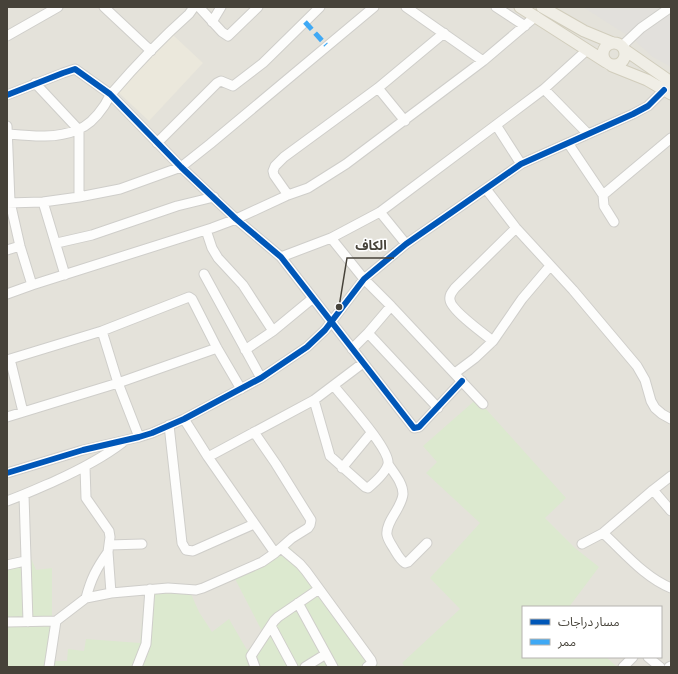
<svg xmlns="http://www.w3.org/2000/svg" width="678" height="674" viewBox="0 0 678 674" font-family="'Sofia Sans Condensed','Noto Sans Arabic',sans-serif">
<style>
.residential{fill:#e4e2da;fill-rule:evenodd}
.industrial{fill:#e2e0dc}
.education{fill:#ebe8dc}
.green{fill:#dce9cf}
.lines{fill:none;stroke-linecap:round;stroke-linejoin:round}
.minor-casing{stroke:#cfceca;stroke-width:11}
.major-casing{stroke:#d1cdbc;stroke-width:13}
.minor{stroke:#fdfdfc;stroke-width:9}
.major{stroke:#f0eee6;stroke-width:11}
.quiet{stroke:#3fa9f5;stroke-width:5;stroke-dasharray:10 5;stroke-linecap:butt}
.cycleway-casing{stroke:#fff;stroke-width:8}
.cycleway{stroke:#0057b8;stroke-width:6}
.leader{fill:none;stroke:#464239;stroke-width:1.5}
.callout-dot{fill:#464239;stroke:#fff;stroke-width:1.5}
.callout-label{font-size:13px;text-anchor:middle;font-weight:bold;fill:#464239;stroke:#fff;stroke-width:3;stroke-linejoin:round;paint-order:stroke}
</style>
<rect width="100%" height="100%" fill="#f1f0ec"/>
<path class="residential" d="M7 7H671V667H7ZM523 607H661V657H523Z"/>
<path class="industrial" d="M583 7H671V67L653 57 633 39Z"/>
<path class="education" d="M172 34 203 63 149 121 118 92Z"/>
<path class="green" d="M480 396 486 409 566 498 545 518 575 548 599 567 569 607H523V657H606L616 666 615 667H405L402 663 460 609 430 578 480 523 426 473 437 462 423 446Z
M289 546 379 667H7V562L29 554 36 570 52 568V661H67L68 649 84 651 86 639 140 643 145 591 191 594 199 612 212 632 229 619 247 650 265 637 233 575Z"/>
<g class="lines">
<g class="minor-casing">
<path id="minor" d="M104 7 151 51
M199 7 222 32 228 36 258 7
M406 7 483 61
M496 7 525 26
M212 22 221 7
M7 36 58 7
M622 46 641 28 671 7
M35 83 79 130V197
M378 88 405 121
M544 89 588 134
M7 95 63 73 75 69 110 94 181 167 236 219 281 257 414 428 419 427 462 381
M496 125 521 164
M7 126 10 202 20 246 32 285
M8 134C30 136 56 139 77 130 88 126 98 115 104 106 107 102 108 97 112 93 136 65 162 38 189 14L194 7
M157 143 217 83 221 81 233 86 263 63 320 7
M568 143 603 195 671 138
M486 189 516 228 573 290 637 366 645 380 651 401 655 408 662 414 671 419
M288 195 274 175 273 171 275 166 284 157 378 88 444 33
M603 195 604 206 614 222
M43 202 65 275
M7 203 43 202 79 197 120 189 181 167 210 144 374 7
M380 212 406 244
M206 230 212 248 218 258 243 285 273 331
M331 238 364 279 391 306 483 404
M57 243 92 235 177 206 214 197
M7 250 20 246
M281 257 331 238 380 212 544 89 587 50
M204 274 261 378
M7 294 32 285 212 228 236 219 288 195 308 188 346 164 483 61 536 16
M102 331 118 383 139 437
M368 333 438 408
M493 341C484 334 451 310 450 300 449 295 452 292 455 288L516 228
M352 349 368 333 391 306
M245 350 273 331 313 298
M10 359 23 412
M7 360 102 331 189 297 192 299 217 348 241 389
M455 373 475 358 493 341 522 299 550 266
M314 400 330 456 365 487 368 488C374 483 386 472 388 464 391 450 344 399 334 386
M7 417 118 383 217 348
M184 419 208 457 275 553
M169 425 182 543 186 550 193 551 254 524
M208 457 314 400 363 363
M388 464C394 473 403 483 403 494 402 508 385 522 387 535 388 540 391 544 394 549 397 554 400 560 405 563L408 562 427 543
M85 467 86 498 109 531 110 537 108 552 111 593
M342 468 371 433
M7 473 83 450 139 437 152 433 184 419 261 378 307 347 325 330 364 279 406 244 458 208 521 164 633 114 648 106 664 90
M653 490 671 511
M24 495 28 622
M7 501C24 495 39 488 55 481 79 470 101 459 122 443
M603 533C624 552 644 577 671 588
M582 544 603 533 653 490 671 476
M109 545 142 544
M281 548 300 564 306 571 371 660 372 663 367 667
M7 565 25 561
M86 598C91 579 96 569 108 552
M298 603 333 667
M7 622 56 621 86 598 111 593 168 588 196 590 203 588 262 562 275 553 292 538 308 528 310 525 311 520 276 464 254 432
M271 626 293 667
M648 657 660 667
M49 667 56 621
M137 667 146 644 150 589
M255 667 251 656 274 621 278 617 319 589
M305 667 326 654
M623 667 633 657
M669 667 671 666"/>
</g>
<g class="major-casing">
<path id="major" d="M520 7 606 62
M542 7 584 31 613 43
M603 54a11 11 0 1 1 22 0a11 11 0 1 1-22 0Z
M625 50 671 82
M612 66 647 80 671 94"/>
</g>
<use href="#minor" class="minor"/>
<use href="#major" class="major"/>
<path class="quiet" d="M305 22 326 45"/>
<g class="cycleway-casing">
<path id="cycleway" d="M7 95 63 73 75 69 110 94 181 167 236 219 281 257 414 428 419 427 462 381
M7 473 83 450 139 437 152 433 184 419 261 378 307 347 325 330 364 279 406 244 458 208 521 164 633 114 648 106 664 90"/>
</g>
<use href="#cycleway" class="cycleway"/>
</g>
<path class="leader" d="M339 307L347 258H394"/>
<circle class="callout-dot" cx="339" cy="307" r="4"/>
<g class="callout-label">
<text x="371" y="250">الكاف</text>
</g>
<rect width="678" height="674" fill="none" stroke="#464239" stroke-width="16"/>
<rect x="522" y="606" width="140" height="52" fill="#ffffff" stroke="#b5b3b0"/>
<rect x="530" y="619" width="20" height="6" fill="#0057b8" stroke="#b5b3b0"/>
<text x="558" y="626" font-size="12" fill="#464239">مسار دراجات</text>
<rect x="530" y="639" width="20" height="6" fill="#3fa9f5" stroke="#b5b3b0"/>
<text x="558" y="646" font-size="12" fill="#464239">ممر</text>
</svg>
